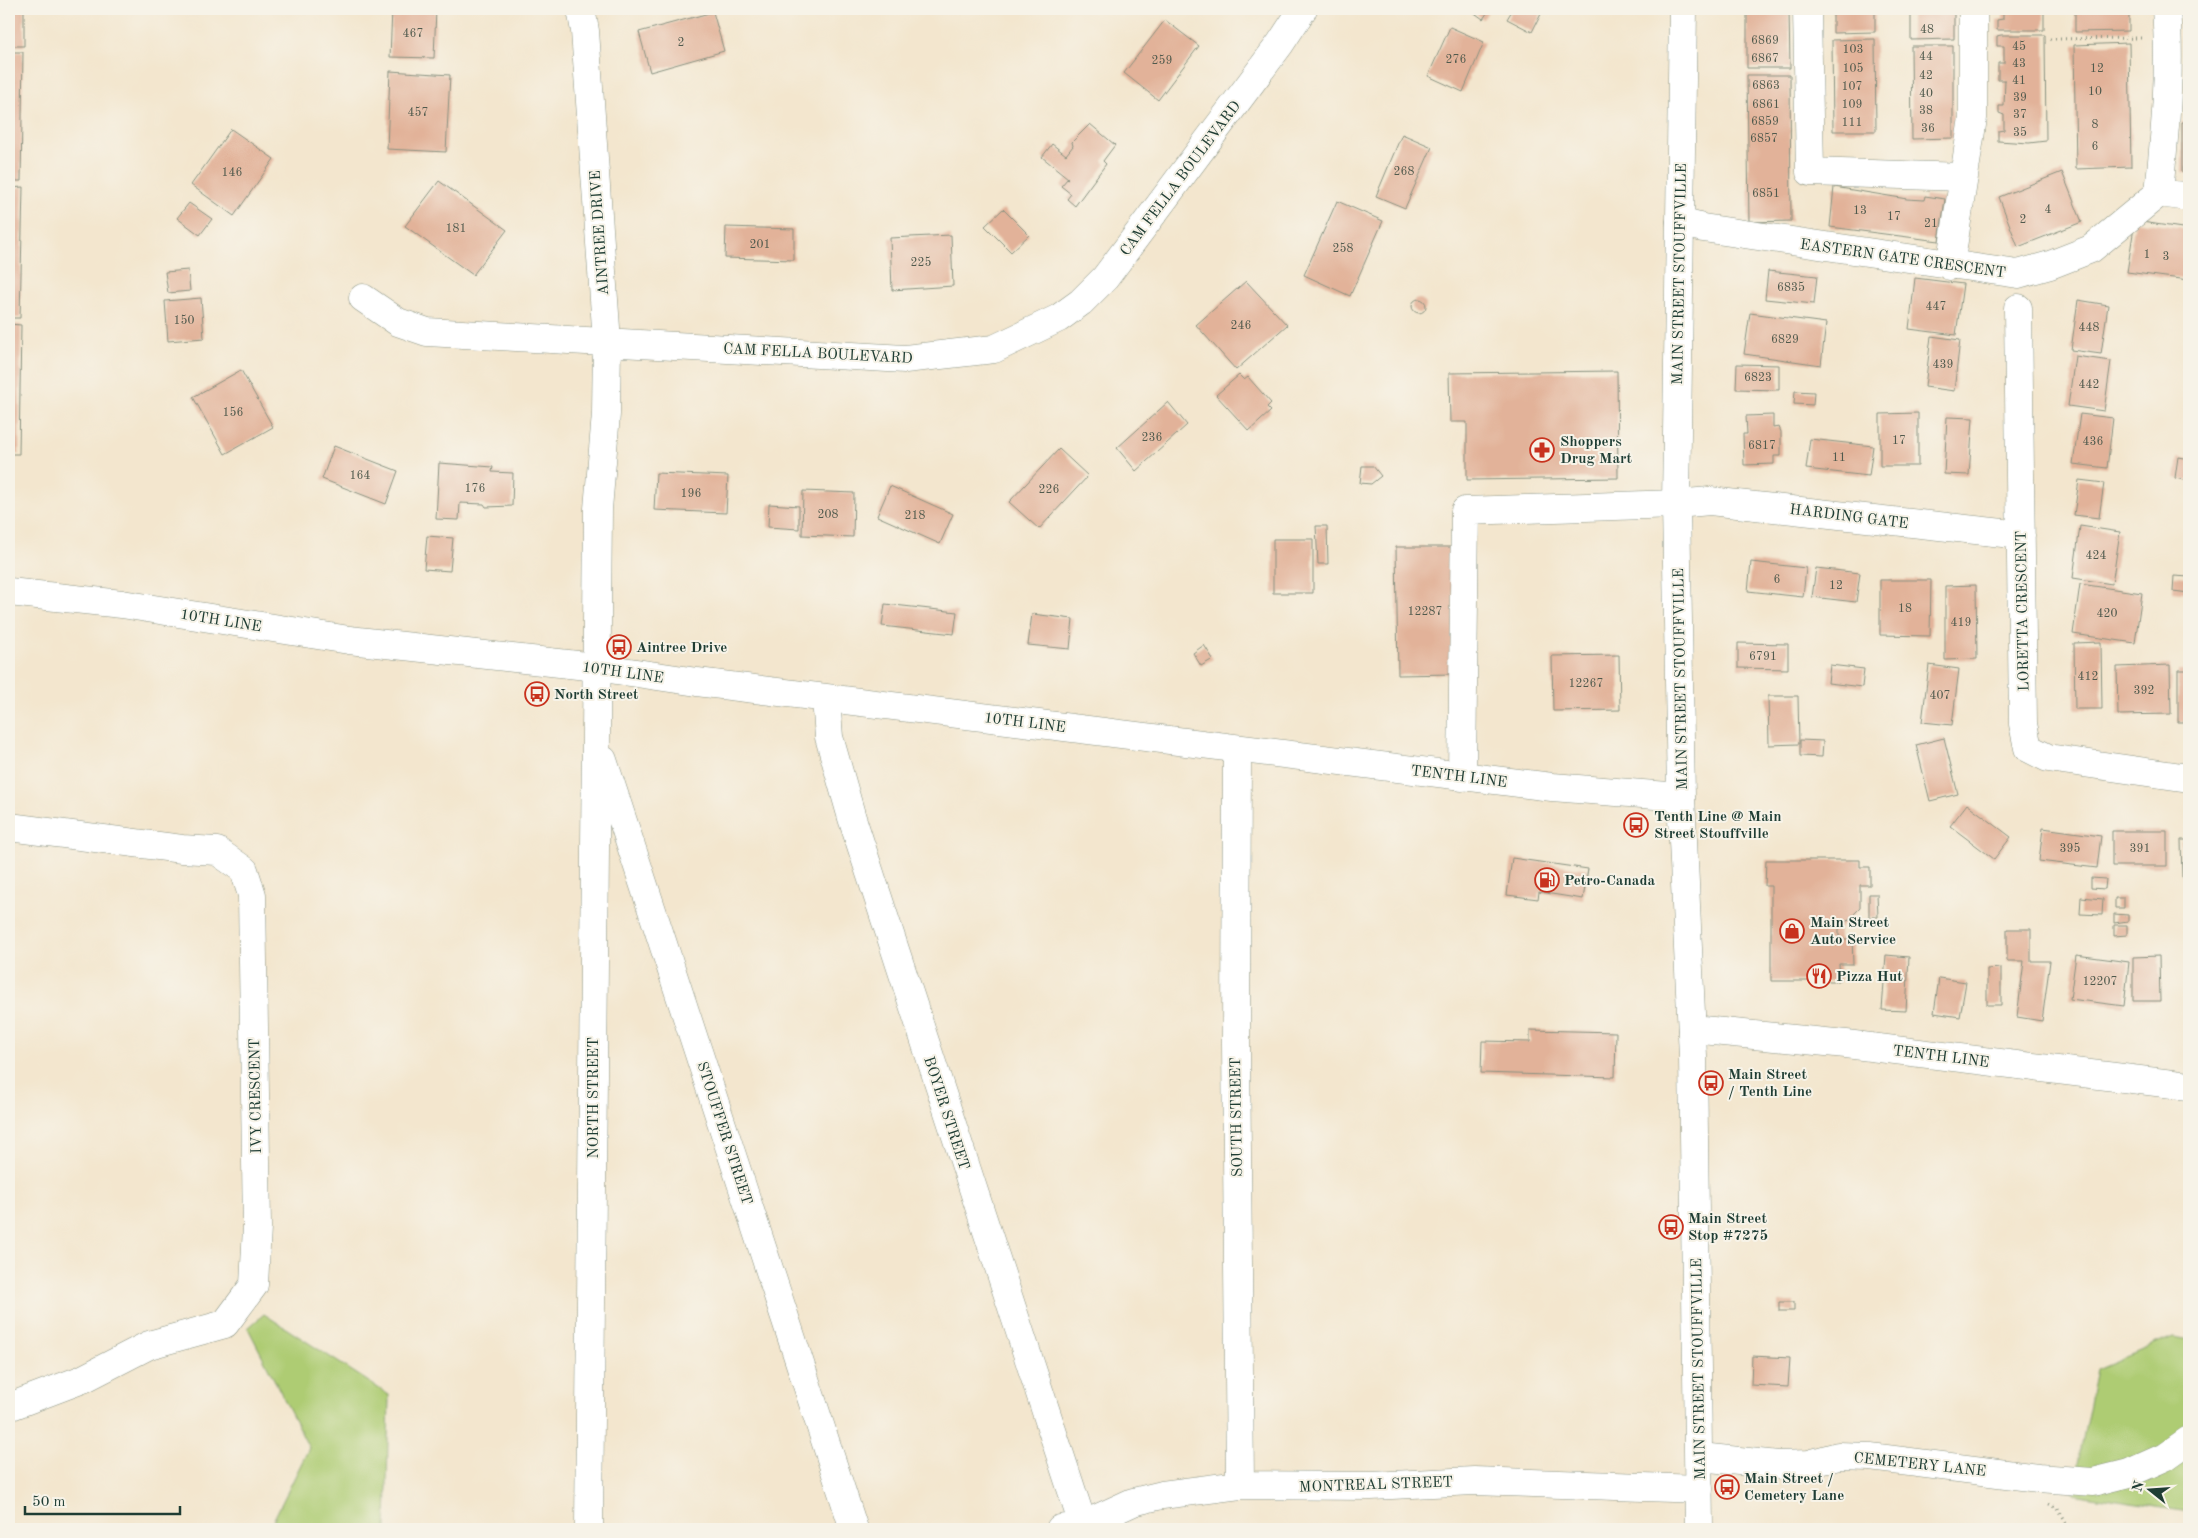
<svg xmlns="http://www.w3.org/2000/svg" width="2198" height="1538" viewBox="0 0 2198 1538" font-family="'Old Standard TT',serif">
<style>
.green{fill:#aecc73;stroke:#668454}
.building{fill:#e2b299}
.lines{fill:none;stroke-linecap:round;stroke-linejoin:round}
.minor-casing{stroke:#899281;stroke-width:29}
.major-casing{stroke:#899281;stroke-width:29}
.path{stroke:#899281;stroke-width:3;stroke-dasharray:1 4;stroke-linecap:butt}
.minor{stroke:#fff;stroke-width:28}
.major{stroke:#fff;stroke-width:28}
.labels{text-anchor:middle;stroke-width:4;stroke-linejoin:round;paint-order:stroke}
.number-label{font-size:12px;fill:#505a4d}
.street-label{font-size:15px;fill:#1f3d34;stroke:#f7f3e8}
.poi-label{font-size:15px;font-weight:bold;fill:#1f3d34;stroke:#f7f3e8;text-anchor:start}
</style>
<rect width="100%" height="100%" fill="#f7f3e8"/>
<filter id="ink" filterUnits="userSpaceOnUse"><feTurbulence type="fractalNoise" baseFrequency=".02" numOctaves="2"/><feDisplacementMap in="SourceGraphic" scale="10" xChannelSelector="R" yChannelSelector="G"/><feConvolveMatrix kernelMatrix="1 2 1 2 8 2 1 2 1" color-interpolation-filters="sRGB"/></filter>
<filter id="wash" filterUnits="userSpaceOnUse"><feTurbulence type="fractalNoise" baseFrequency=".0096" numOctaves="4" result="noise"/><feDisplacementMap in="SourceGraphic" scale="20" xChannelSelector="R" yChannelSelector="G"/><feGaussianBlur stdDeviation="1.12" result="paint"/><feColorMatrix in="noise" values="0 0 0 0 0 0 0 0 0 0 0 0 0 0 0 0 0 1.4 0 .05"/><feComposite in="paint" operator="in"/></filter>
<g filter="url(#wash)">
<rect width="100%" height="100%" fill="#f3e6ce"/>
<path class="green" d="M264 1314 389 1395 386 1529H269L309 1448 248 1328Z
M2173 1337 2189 1340V1511L2072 1493 2097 1369Z"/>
<g id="blocks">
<path class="building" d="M9 9H24V46H9Z
M392 9H436L434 58 390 57Z
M1469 9H1490L1483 19Z
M1513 9H1532L1541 14 1532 32 1507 19Z
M1747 9H1789L1790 68H1747Z
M1833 9H1875V32L1833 33Z
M1911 9H1954V39L1911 40Z
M2003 9H2044V30H1997V20L2003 19Z
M2075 9H2129V31L2075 32Z
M2184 9H2189V24H2184Z
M713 12 724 51 650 72 639 32Z
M1165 20 1199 46 1158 100 1124 73Z
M1450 27 1484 42 1463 92 1428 76Z
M2001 35H2045L2046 141 2029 143 1998 141V131L2004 130V115L1999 113V106H2004L2005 80H1998V63H2004V46H1997V36Z
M1875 39 1876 131H1833L1832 40Z
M2129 43 2131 167 2076 169 2074 45Z
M1911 46H1953V138L1912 139Z
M9 52H23L21 181H9Z
M390 71 450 75 446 152 387 149Z
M1747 75H1790L1791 221 1749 222Z
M2182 122H2189V173H2182Z
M1090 124 1115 145 1103 161 1106 164 1075 206 1067 199 1071 194 1061 186 1068 178 1042 157 1052 144 1066 155 1073 146 1072 142Z
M231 129 274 159 234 216 191 185Z
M1402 134 1432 147 1405 208 1376 196Z
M2062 172 2082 222 2018 247 1999 197Z
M439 181 507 230 473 275 405 226Z
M23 187 20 318H9V188Z
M1834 187 1907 199 1924 200 1925 196 1945 199 1939 241 1830 227Z
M1337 201 1383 221 1350 296 1304 275Z
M189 203 212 219 200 235 177 218Z
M1003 209 1029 235 1011 252 985 226Z
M2135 221 2189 229V280L2127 272Z
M726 227 794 229V260L725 258Z
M951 235 953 286 892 290 890 238Z
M188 270 190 291 168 293 165 272Z
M1768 271 1817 276 1814 304 1765 299Z
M1915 278 1963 284 1956 335 1909 329Z
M1246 281 1287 325 1236 370 1196 325Z
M201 298 204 338 168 341 165 301Z
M1412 306a7 7 0 1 1 14 0a7 7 0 1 1-14 0Z
M2078 300 2108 305 2101 354 2071 350Z
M1750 313 1826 323 1821 365 1744 354Z
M9 324 21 325 19 454H9Z
M1931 336 1960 340 1954 391 1925 387Z
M2075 356 2111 361 2104 411 2068 406Z
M1737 364 1779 365V390L1736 389Z
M241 370 273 427 225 454 193 397Z
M1617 371 1618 478 1467 480V422H1450L1449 373Z
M1239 375 1244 380 1248 377 1271 403 1267 407 1271 411 1249 431 1216 395Z
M1795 391 1814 392 1813 405 1794 404Z
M1168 402 1187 425 1136 471 1117 448Z
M1918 413V466H1880V414Z
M2080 414 2113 418 2107 468 2073 464Z
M1773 415V428L1779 427 1781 432V456H1774V464L1744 465 1743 434H1747L1746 416Z
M1947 417 1973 418 1969 475 1944 474Z
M1810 439 1873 446 1869 476 1806 469Z
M334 446 398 471 386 504 322 479Z
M1059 449 1088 476 1039 529 1009 502Z
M2178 457 2189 459V481L2175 478Z
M439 463 493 467 492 472 513 473 512 506 486 507 484 504 460 503 459 520 436 519Z
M1362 466H1373L1381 476 1371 484 1360 483Z
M656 473 728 476 726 513 654 510Z
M2079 480 2104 483 2099 518 2074 515Z
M890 486 953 514 940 544 877 516Z
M803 491 854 493 853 537 802 535Z
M769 504 799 506V529L768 527Z
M1316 526H1327L1328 564H1318Z
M2080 526 2120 532 2112 584 2073 578Z
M427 536 453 538 450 571 424 569Z
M1273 539H1313V593H1273Z
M1396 547H1452L1454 674 1398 675Z
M1751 562 1806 568 1803 597 1748 591Z
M1816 568 1860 573 1856 602 1812 597Z
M2174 576 2189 577V593L2173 591Z
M1880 580H1931L1930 636 1880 635Z
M2080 584 2142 593 2135 643 2073 634Z
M1976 585 1977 659 1945 660V586Z
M885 604 957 612 954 634 882 626Z
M1032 614 1073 619 1070 649 1028 645Z
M2101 642 2102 709H2075L2074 643Z
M1738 643 1788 644V669L1738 668Z
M1204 645 1213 659 1201 666 1193 653Z
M1619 655 1620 710 1553 711 1552 656Z
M1830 665 1864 669 1862 687 1828 683Z
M1929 665 1959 669 1952 725 1922 722Z
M2170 665 2171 714 2118 715 2117 667Z
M2178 670H2189V722H2178Z
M1768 696H1798L1799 744 1769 745Z
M1944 738 1958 794 1930 801 1916 745Z
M1800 740 1823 741 1822 757 1800 756Z
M1967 804 2011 837 1994 859 1950 826Z
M2043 828 2101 836 2097 868 2039 861Z
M2112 831H2167V866H2112Z
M2181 840H2189V877H2182Z
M1512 858 1588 869 1583 899 1539 892 1538 899 1507 895Z
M1766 860H1860V867H1870V885H1860V908L1839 929V939H1852L1853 964H1839L1840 981H1771V886H1765Z
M2091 878 2106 879 2105 889 2091 888Z
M1869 894H1877L1878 917H1869Z
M2081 897 2103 899 2102 915 2080 914Z
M2115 898H2124V908H2115Z
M2114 914 2128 915V921L2114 923Z
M2114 925H2127V935L2114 936Z
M2007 929H2031V961H2050L2042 1021 2017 1017 2024 961H2007Z
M1886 955 1909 957 1906 1011 1882 1010Z
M2076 955 2129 962 2124 1006 2070 999Z
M2159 956 2160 1001H2133V957Z
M2001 968V1005H1987V969Z
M2186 976H2189V1004H2186Z
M1939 978 1966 982 1960 1017 1934 1013Z
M1530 1030 1616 1032 1615 1077 1481 1073 1482 1041 1530 1042Z
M1779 1302H1794V1311H1779Z
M1752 1356 1790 1358 1788 1387 1751 1385Z"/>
</g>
</g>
<g filter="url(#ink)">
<use href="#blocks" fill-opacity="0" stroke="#899281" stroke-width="1"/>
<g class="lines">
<g class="minor-casing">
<path id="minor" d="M581 9 585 31 607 342 606 414 598 509 589 1529
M1807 9 1810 172 1964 177
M2159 193 2189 197
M1680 222 1703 228 2018 274 2050 265 2091 249 2159 193C2165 132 2171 70 2166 9
M1950 266 1973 118V9
M363 298 398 322 427 332 905 359 994 349 1059 318 1081 302 1105 278 1280 44 1303 9
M2018 308 2023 724 2028 748 2048 758 2189 778
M826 699 829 737 852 818 1083 1525
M1237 749 1236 1043 1240 1485
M603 760 854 1529
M1462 777 1465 511 1676 504 1710 501 2021 535
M9 827 182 849 217 851 244 870 252 895 257 1227 254 1285 225 1324 149 1345 83 1379 9 1407
M1692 1029 1846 1044 2189 1086
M1700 1457 1778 1465 1809 1464 1838 1456 1870 1457 2038 1478 2093 1482 2129 1473 2165 1457 2189 1440
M1060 1529 1083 1525 1133 1502 1162 1495 1240 1485 1371 1486 1474 1481 1699 1489"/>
</g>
<g class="major-casing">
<path id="major" d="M1683 9 1676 504 1681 797 1693 1056 1699 1529
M9 592 122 604 349 640 596 667 697 682 1552 787 1681 797"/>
</g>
<path class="path" d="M2050 39 2145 38
M2049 1504 2058 1508 2070 1529"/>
<use href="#minor" class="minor"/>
<use href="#major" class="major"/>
</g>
</g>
<defs>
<g id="pharmacy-ring" transform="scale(1.25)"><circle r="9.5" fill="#f7f3e8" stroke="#c8321e" stroke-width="1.5"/><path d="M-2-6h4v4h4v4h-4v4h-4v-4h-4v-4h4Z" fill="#c8321e"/></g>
<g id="bus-ring" transform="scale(1.25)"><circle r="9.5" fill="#f7f3e8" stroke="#c8321e" stroke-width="1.5"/><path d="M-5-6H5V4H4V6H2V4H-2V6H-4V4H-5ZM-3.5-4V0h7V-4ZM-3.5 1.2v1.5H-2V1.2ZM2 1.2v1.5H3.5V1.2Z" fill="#c8321e"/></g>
<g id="fuel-ring" transform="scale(1.25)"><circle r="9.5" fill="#f7f3e8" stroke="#c8321e" stroke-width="1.5"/><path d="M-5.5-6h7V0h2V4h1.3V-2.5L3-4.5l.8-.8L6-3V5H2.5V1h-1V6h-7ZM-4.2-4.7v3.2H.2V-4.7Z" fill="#c8321e"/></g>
<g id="shop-ring" transform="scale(1.25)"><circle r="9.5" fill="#f7f3e8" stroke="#c8321e" stroke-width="1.5"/><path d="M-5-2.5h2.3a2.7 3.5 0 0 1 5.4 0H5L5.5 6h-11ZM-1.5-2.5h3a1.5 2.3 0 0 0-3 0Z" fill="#c8321e"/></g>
<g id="restaurant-ring" transform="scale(1.25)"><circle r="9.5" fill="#f7f3e8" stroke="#c8321e" stroke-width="1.5"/><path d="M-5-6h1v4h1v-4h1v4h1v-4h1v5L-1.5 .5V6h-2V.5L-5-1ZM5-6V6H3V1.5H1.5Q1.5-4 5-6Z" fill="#c8321e"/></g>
</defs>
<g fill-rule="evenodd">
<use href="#pharmacy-ring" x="1542" y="450"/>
<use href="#bus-ring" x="619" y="647"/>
<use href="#bus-ring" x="537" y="694"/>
<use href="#bus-ring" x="1636" y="825"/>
<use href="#fuel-ring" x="1547" y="880"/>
<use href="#shop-ring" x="1792" y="931"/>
<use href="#restaurant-ring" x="1819" y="976"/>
<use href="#bus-ring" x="1711" y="1083"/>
<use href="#bus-ring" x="1671" y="1227"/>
<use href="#bus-ring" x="1727" y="1487"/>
</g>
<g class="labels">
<g class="number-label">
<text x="1927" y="33">48</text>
<text x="413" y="37">467</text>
<text x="1765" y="44">6869</text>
<text x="681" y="46">2</text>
<text x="2019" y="50">45</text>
<text x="1853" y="53">103</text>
<text x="1926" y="60">44</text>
<text x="1765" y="62">6867</text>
<text x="1456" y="63">276</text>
<text x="1162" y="64">259</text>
<text x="2019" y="67">43</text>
<text x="1853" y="72">105</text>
<text x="2097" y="72">12</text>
<text x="1926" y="79">42</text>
<text x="2019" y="84">41</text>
<text x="1766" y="89">6863</text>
<text x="1852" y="90">107</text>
<text x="2095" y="95">10</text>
<text x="1926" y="97">40</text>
<text x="2020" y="101">39</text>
<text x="1766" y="108">6861</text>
<text x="1852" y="108">109</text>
<text x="1926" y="114">38</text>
<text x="418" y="116">457</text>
<text x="2020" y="118">37</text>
<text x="1765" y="125">6859</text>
<text x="1852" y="126">111</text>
<text x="2095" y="128">8</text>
<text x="1928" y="132">36</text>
<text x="2020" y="136">35</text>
<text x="1764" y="142">6857</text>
<text x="2095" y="150">6</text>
<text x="1404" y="175">268</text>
<text x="232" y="176">146</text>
<text x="1766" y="197">6851</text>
<text x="2048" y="213">4</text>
<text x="1860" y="214">13</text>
<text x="1894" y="220">17</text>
<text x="2023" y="223">2</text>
<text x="1931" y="227">21</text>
<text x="456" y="232">181</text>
<text x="760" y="248">201</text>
<text x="1343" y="252">258</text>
<text x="2147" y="258">1</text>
<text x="2166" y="260">3</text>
<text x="921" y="266">225</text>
<text x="1791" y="291">6835</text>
<text x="1936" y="310">447</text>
<text x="184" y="324">150</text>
<text x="1241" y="329">246</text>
<text x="2089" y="331">448</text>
<text x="1785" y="343">6829</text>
<text x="1943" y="368">439</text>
<text x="1758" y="381">6823</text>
<text x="2089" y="388">442</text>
<text x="233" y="416">156</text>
<text x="1152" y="441">236</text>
<text x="1899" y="444">17</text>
<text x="2093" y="445">436</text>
<text x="1762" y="449">6817</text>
<text x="1839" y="461">11</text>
<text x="360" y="479">164</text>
<text x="475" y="492">176</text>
<text x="1049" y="493">226</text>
<text x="691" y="497">196</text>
<text x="828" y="518">208</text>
<text x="915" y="519">218</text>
<text x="2096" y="559">424</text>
<text x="1777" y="583">6</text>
<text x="1836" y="589">12</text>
<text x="1905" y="612">18</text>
<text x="1425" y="615">12287</text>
<text x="2107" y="617">420</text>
<text x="1961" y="626">419</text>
<text x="1763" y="660">6791</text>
<text x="2088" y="680">412</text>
<text x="1586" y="687">12267</text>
<text x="2144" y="694">392</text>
<text x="1940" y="699">407</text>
<text x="2070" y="852">395</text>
<text x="2140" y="852">391</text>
<text x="2100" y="985">12207</text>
</g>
<g class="street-label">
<text transform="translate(1180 178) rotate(-53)" y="5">CAM FELLA BOULEVARD</text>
<text transform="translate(599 233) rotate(-94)" y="5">AINTREE DRIVE</text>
<text transform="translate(1903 258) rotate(8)" y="5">EASTERN GATE CRESCENT</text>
<text transform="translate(1679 274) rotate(-89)" y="5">MAIN STREET STOUFFVILLE</text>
<text transform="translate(818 353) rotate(3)" y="5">CAM FELLA BOULEVARD</text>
<text transform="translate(1849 516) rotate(7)" y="5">HARDING GATE</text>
<text transform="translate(2022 611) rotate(-91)" y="5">LORETTA CRESCENT</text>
<text transform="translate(221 620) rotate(9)" y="5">10TH LINE</text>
<text transform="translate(623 672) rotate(8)" y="5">10TH LINE</text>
<text transform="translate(1680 679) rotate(-91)" y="5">MAIN STREET STOUFFVILLE</text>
<text transform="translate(1025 722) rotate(7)" y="5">10TH LINE</text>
<text transform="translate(1459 776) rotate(7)" y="5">TENTH LINE</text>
<text transform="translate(1941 1056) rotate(7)" y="5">TENTH LINE</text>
<text transform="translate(255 1096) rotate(-91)" y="5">IVY CRESCENT</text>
<text transform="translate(593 1098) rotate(-90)" y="5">NORTH STREET</text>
<text transform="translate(947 1113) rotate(72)" y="5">BOYER STREET</text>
<text transform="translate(1236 1117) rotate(-91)" y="5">SOUTH STREET</text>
<text transform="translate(725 1133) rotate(72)" y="5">STOUFFER STREET</text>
<text transform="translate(1698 1369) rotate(-91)" y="5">MAIN STREET STOUFFVILLE</text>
<text transform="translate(1920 1464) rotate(6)" y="5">CEMETERY LANE</text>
<text transform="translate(1376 1484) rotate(-2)" y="5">MONTREAL STREET</text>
</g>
<g class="poi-label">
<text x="1560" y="446">Shoppers<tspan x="1560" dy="17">Drug Mart</tspan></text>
<text x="636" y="652">Aintree Drive</text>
<text x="554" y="699">North Street</text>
<text x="1654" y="821">Tenth Line @ Main<tspan x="1654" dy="17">Street Stouffville</tspan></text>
<text x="1564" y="885">Petro-Canada</text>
<text x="1810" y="927">Main Street<tspan x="1810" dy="17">Auto Service</tspan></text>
<text x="1836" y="981">Pizza Hut</text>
<text x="1728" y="1079">Main Street<tspan x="1728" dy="17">/ Tenth Line</tspan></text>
<text x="1688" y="1223">Main Street<tspan x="1688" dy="17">Stop #7275</tspan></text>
<text x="1744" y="1483">Main Street /<tspan x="1744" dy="17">Cemetery Lane</tspan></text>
</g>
</g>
<rect width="2198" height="1538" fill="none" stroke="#f7f3e8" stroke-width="30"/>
<g transform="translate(2150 1490) rotate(287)" stroke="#f7f3e8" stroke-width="4" paint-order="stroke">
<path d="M0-4L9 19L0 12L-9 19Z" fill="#1f3d34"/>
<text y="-8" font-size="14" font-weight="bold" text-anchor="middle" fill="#1f3d34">N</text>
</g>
<path d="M25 1506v8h155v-8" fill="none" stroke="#1f3d34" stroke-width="2.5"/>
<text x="32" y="1506" font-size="15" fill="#1f3d34" stroke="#f7f3e8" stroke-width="4" paint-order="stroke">50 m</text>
</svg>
